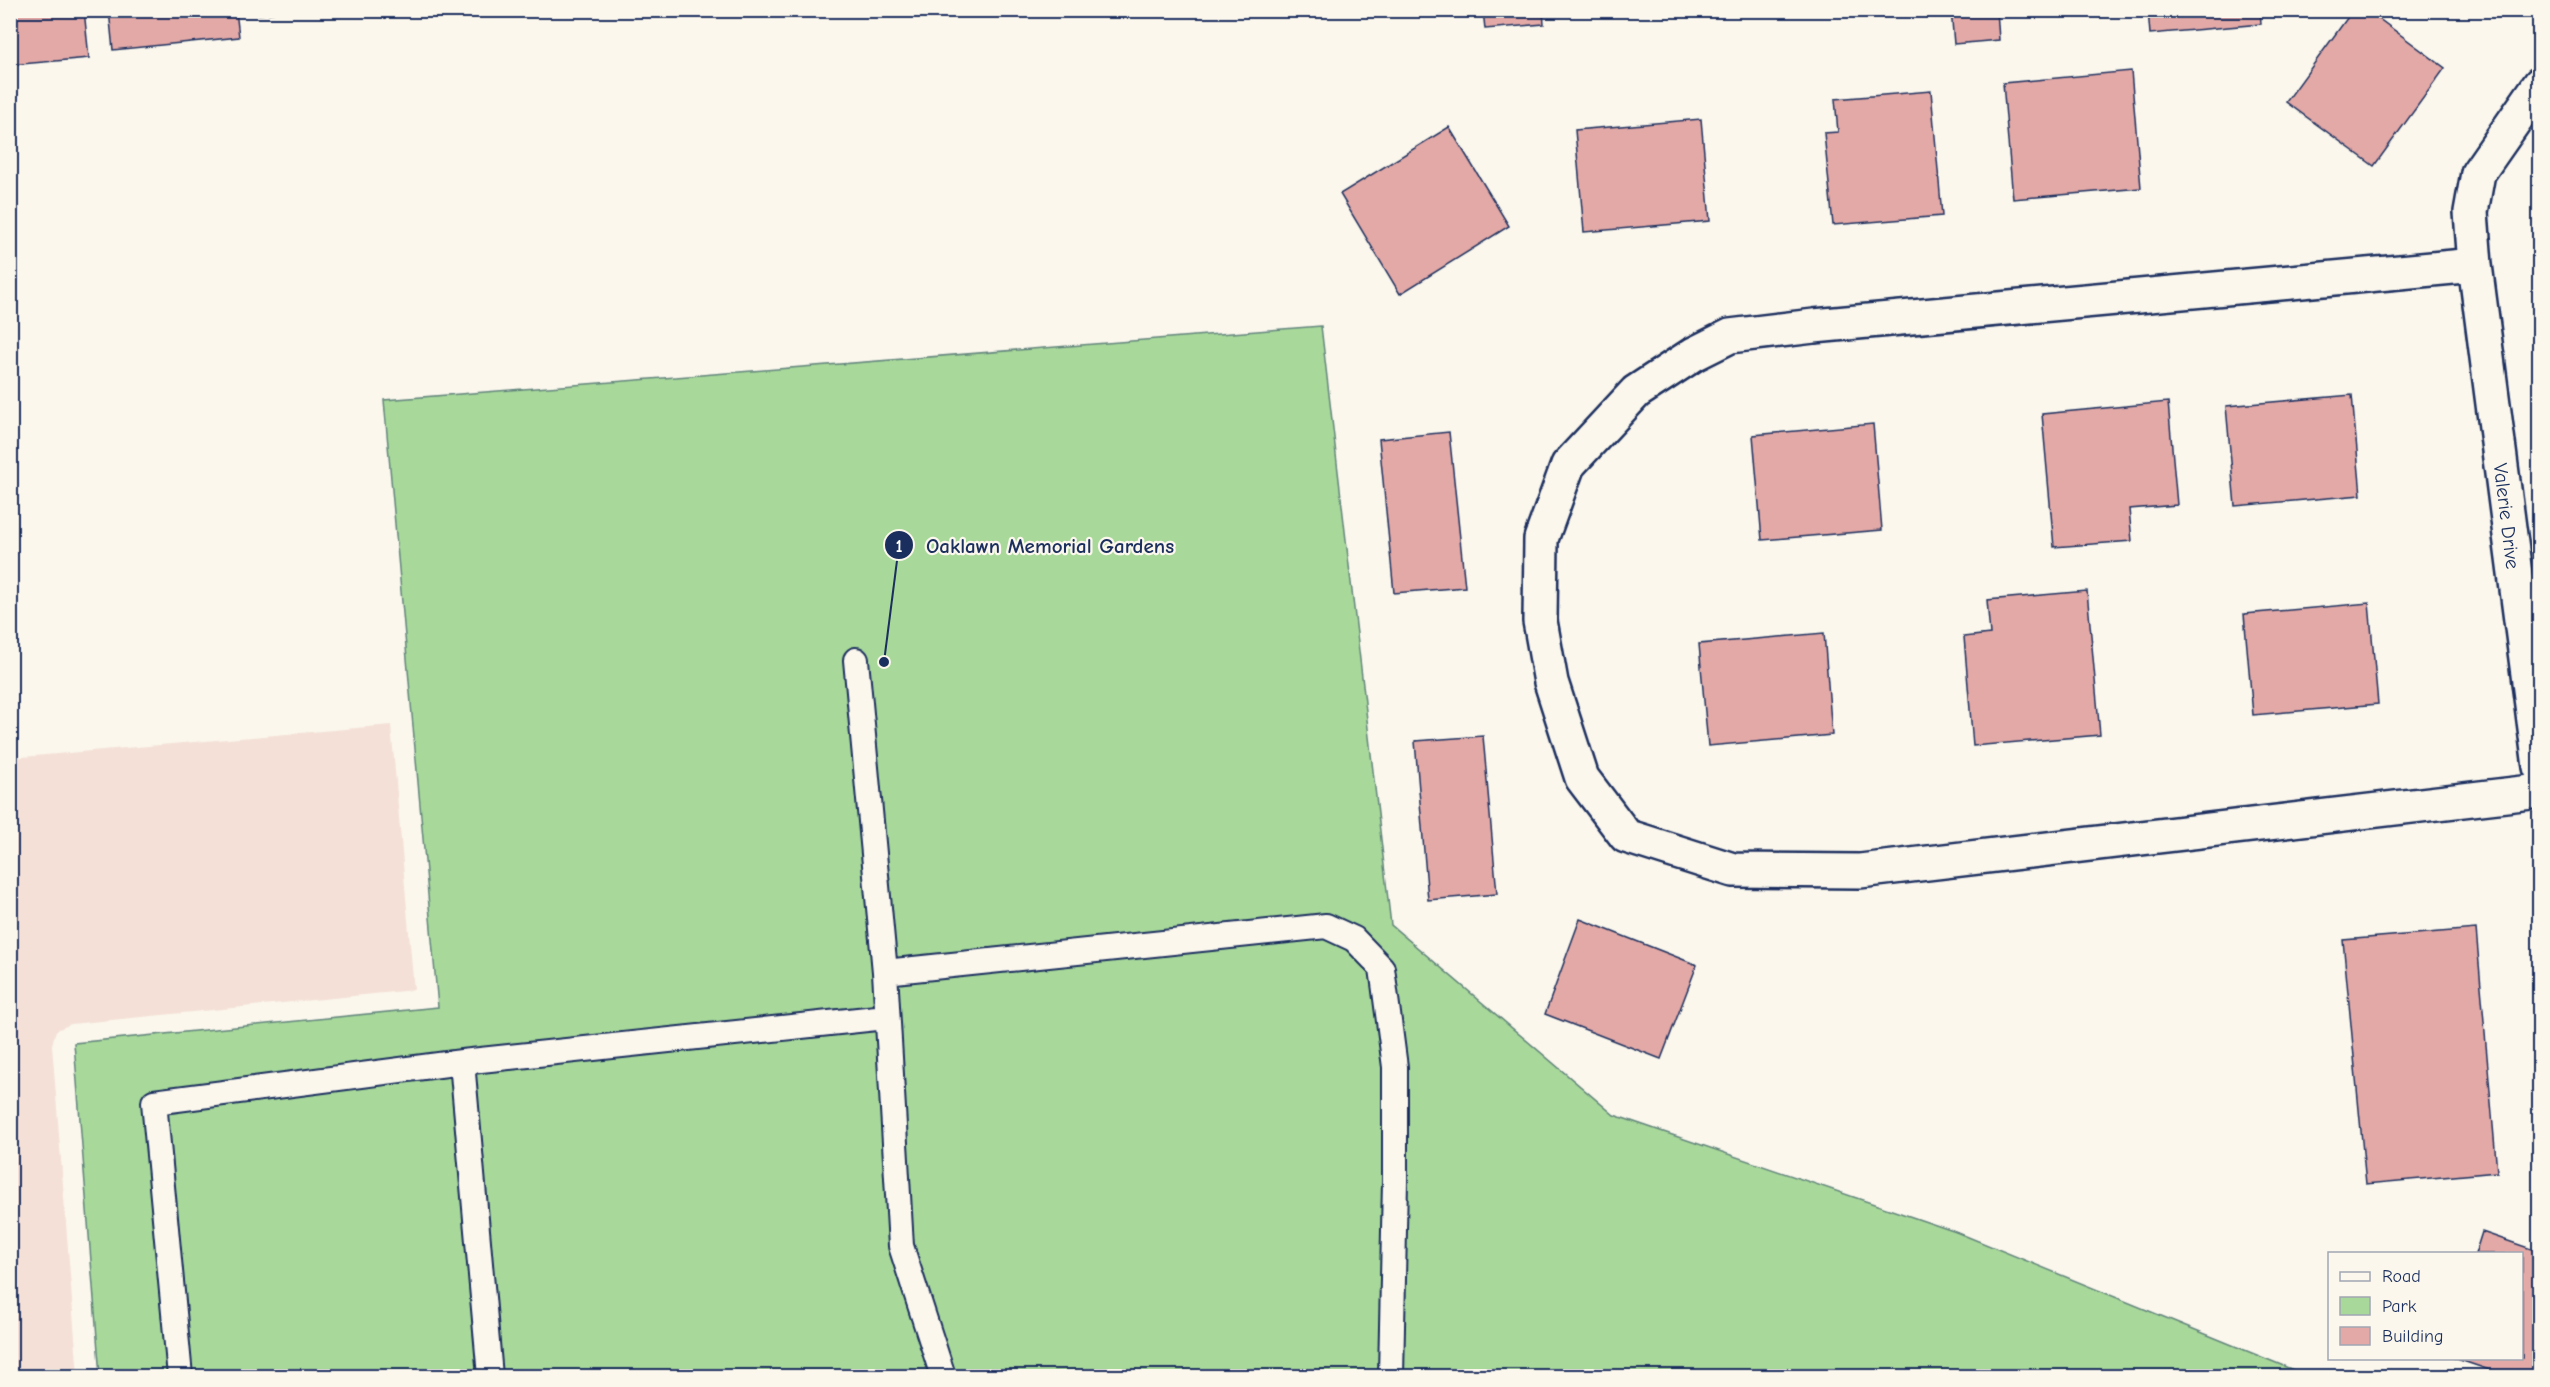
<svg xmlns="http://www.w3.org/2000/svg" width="2550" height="1387" viewBox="0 0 2550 1387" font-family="'Comic Neue',sans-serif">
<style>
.built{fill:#f4e0d7}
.green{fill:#a8d99a;stroke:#62847c;stroke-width:1.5}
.building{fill:#e3a9a6;stroke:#1b2f5e;stroke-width:1.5}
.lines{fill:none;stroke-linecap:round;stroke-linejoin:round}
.service-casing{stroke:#1b2f5e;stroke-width:28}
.minor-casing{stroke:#1b2f5e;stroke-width:38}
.service{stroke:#fbf7ec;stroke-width:24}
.minor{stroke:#fbf7ec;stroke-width:33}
.labels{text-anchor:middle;stroke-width:4.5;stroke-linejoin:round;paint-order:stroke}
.street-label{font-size:20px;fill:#1b2f5e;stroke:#fbf7ec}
.leader{fill:none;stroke:#1b2f5e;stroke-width:2}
.callout-dot{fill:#1b2f5e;stroke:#fbf7ec;stroke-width:2}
.mark-label{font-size:18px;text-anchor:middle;font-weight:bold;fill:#fff}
.callout-label{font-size:21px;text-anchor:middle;font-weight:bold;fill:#1b2f5e;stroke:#fbf7ec;stroke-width:4.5;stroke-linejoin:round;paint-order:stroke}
</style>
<rect width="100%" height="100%" fill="#fbf7ec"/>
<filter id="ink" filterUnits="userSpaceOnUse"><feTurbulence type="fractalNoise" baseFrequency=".0167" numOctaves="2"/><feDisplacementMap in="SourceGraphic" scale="12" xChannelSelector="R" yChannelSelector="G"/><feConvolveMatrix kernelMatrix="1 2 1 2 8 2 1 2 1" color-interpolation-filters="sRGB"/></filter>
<g filter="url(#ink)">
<path class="built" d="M391 725 414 990 71 1024 59 1029 55 1033 52 1045 78 1376H11V758Z"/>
<path class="green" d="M1321 326 1391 925 1614 1115 1956 1232 2308 1376H100L74 1043 438 1007 384 400Z"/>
<path class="building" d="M10 10H84L89 58 10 65Z
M109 10H236L239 37 113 50Z
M259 10H297L259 14Z
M1483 10H1543L1544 24 1485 29Z
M1951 10H1997L1999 40 1954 44Z
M2148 10H2260L2261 24 2150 34Z
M2353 10H2367L2445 68 2374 166 2286 102Z
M2131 71 2141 188 2013 199 2003 83Z
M1931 91 1942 216 1833 225 1824 133 1838 132 1835 99Z
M1701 119 1710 221 1584 232 1575 130Z
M1449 127 1509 226 1400 294 1340 194Z
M2352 395 2361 495 2235 506 2226 406Z
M2168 402 2177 505 2129 509 2132 541 2054 547 2042 414Z
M1873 424 1882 530 1762 540 1753 435Z
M1449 432 1465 587 1394 593 1379 439Z
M2087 591 2100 735 1973 746 1964 637 1990 634 1987 600Z
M2369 603 2378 704 2253 715 2244 614Z
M1824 633 1832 735 1708 746 1699 644Z
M1483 736 1497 894 1428 900 1415 741Z
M1580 919 1697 965 1661 1059 1545 1014Z
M2476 929 2497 1172 2366 1184 2343 940Z
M2482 1232 2540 1252V1376H2507L2454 1358H2522V1254H2475Z"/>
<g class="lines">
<g class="service-casing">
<path id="service" d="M856 660 885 972 901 1246 943 1376
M885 972 1326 926 1354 939 1382 968 1395 1067V1181L1391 1376
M462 1062 490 1376
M180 1376 154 1102 462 1062 886 1017"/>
</g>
<g class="minor-casing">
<path id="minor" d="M2540 84 2478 173 2471 212 2475 265 1814 326 1730 336 1694 354 1636 392 1568 465 1541 539 1540 621 1551 682 1582 778 1626 836 1733 870 1860 871 2540 791
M2475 265 2540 767"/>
</g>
<use href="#service" class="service"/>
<use href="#minor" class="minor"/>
</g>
</g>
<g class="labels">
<g class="street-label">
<text transform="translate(2507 516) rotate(83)" y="7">Valerie Drive</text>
</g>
</g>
<path class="leader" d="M884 662L899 545"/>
<g class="callout-dot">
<circle cx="884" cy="662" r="6"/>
<circle cx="899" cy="545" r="15"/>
</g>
<g class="mark-label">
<text x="899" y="552">1</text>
</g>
<g class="callout-label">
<text x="1050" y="553">Oaklawn Memorial Gardens</text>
</g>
<rect width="2550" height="1387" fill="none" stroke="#fbf7ec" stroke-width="36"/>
<rect x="18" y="18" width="2514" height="1351" fill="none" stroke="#1b2f5e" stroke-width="2" filter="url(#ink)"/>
<rect x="2328" y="1252" width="195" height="108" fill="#fbf7ec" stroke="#a1a7b3" stroke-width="1.5"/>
<rect x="2340" y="1272" width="30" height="9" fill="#fbf7ec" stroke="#a1a7b3" stroke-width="1.5"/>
<text x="2382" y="1282" font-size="18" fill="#1b2f5e">Road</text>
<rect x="2340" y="1297" width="30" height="18" fill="#a8d99a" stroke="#a1a7b3" stroke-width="1.5"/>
<text x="2382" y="1312" font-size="18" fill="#1b2f5e">Park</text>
<rect x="2340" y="1327" width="30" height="18" fill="#e3a9a6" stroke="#a1a7b3" stroke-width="1.5"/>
<text x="2382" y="1342" font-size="18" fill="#1b2f5e">Building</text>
</svg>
